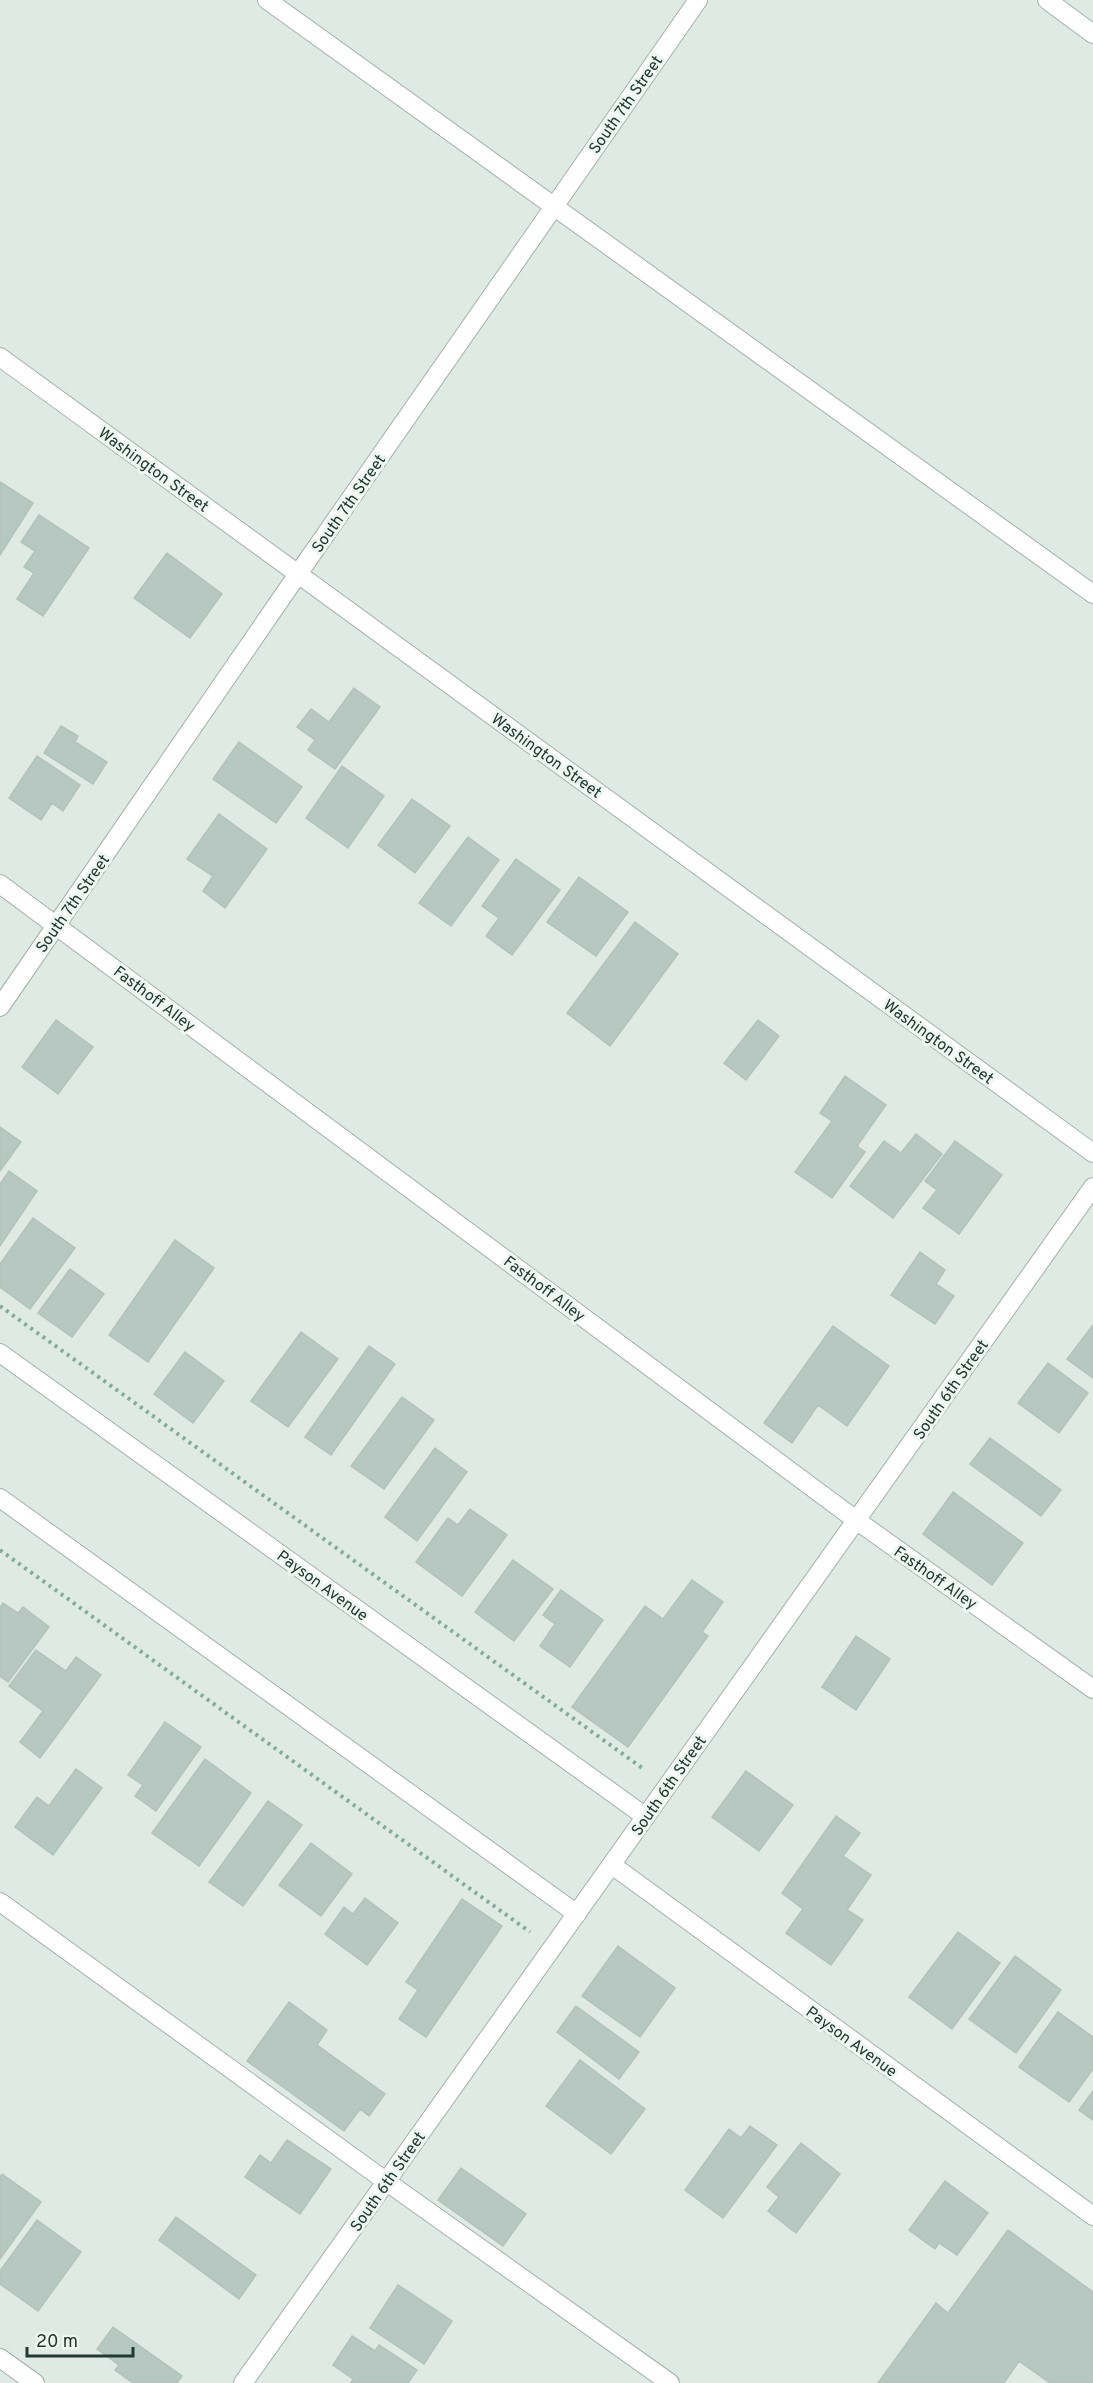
<svg xmlns="http://www.w3.org/2000/svg" width="1093" height="2383" viewBox="0 0 1093 2383" font-family="Overpass,sans-serif">
<style>
.building{fill:#b7c7c1;stroke:#b2c3bb;stroke-width:1.5}
.lines{fill:none;stroke-linecap:round;stroke-linejoin:round}
.lane-casing{stroke:#a2b1ac;stroke-width:20}
.street-casing{stroke:#a2b1ac;stroke-width:20}
.secondary-casing{stroke:#9fb5ac;stroke-width:20}
.path{stroke:#80ad9e;stroke-width:4;stroke-dasharray:3 4.5;stroke-linecap:butt}
.lane{stroke:#fff;stroke-width:18}
.street{stroke:#fff;stroke-width:18}
.secondary{stroke:#fff;stroke-width:18}
.labels{text-anchor:middle;stroke-width:6;stroke-linejoin:round;paint-order:stroke}
.street-label{font-size:16px;fill:#213932;stroke:#eff7f3}
</style>
<rect width="100%" height="100%" fill="#dfeae5"/>
<path class="building" d="M0 482 33 503 0 555Z
M39 515 89 548 43 616 17 599 34 573 24 567 35 551 21 542Z
M167 553 222 594 190 638 134 598Z
M354 688 380 707 335 769 308 750 315 740 297 727 311 709 329 722Z
M61 726 78 736 75 742 107 762 93 784 44 753Z
M239 742 302 787 276 823 213 779Z
M37 756 80 785 63 811 52 803 41 820 9 798Z
M342 766 384 796 348 848 306 818Z
M412 799 450 826 415 873 378 845Z
M219 814 267 849 225 908 203 891 213 876 187 859Z
M468 837 499 860 451 926 419 903Z
M516 859 560 890 512 955 486 936 499 918 482 906Z
M579 877 628 912 596 956 547 922Z
M635 922 678 954 610 1046 567 1013Z
M56 1020 93 1047 58 1094 22 1067Z
M758 1020 779 1036 746 1080 724 1063Z
M845 1076 886 1105 857 1146 865 1152 832 1198 795 1172 832 1121 820 1113Z
M0 1127 21 1142 0 1171Z
M916 1134 942 1154 893 1218 850 1186 884 1141 901 1153Z
M955 1141 1002 1175 959 1234 923 1208 937 1190 925 1181Z
M9 1171 37 1191 0 1246V1184Z
M33 1218 75 1248 30 1309 0 1287V1264Z
M175 1240 214 1268 148 1362 109 1335Z
M920 1252 945 1270 936 1284 954 1296 935 1324 891 1295Z
M70 1269 104 1294 72 1337 38 1313Z
M1093 1325V1378L1067 1359Z
M833 1326 889 1366 847 1426 818 1405 792 1443 764 1423Z
M301 1332 338 1359 288 1427 251 1401Z
M369 1346 395 1364 331 1455 305 1437Z
M185 1352 224 1381 193 1423 154 1394Z
M1048 1363 1088 1393 1059 1433 1018 1403Z
M402 1397 434 1420 384 1489 351 1466Z
M990 1438 1061 1490 1041 1516 970 1464Z
M435 1448 467 1472 417 1541 385 1517Z
M953 1492 1023 1543 992 1585 923 1534Z
M470 1509 507 1535 462 1596 416 1562 448 1518 458 1525Z
M513 1560 553 1589 514 1641 475 1612Z
M692 1580 723 1602 702 1632 708 1636 628 1747 572 1707 645 1606 663 1619Z
M561 1590 603 1620 570 1667 540 1646 555 1624 543 1615Z
M3 1603 18 1613 23 1607 49 1627 8 1682 0 1676V1608Z
M856 1636 890 1659 856 1710 822 1687Z
M36 1650 66 1671 76 1657 101 1675 40 1758 20 1742 43 1711 9 1686Z
M165 1722 201 1747 156 1811 135 1796 143 1785 128 1775Z
M205 1759 251 1793 199 1866 152 1833Z
M76 1769 102 1788 53 1855 15 1827 37 1797 49 1806Z
M746 1771 793 1805 759 1851 712 1817Z
M268 1801 302 1825 243 1906 209 1882Z
M836 1816 860 1833 843 1856 871 1875 847 1910 863 1920 831 1965 786 1933 803 1909 782 1893Z
M311 1843 352 1874 321 1916 279 1885Z
M365 1898 398 1923 367 1965 325 1934 344 1907 353 1914Z
M462 1899 502 1926 426 2037 399 2019 418 1990 406 1982Z
M958 1932 1000 1963 952 2029 909 1997Z
M618 1946 675 1988 640 2037 582 1996Z
M1015 1956 1061 1990 1016 2053 969 2019Z
M289 2002 327 2030 317 2045 385 2094 369 2116 360 2109 344 2131 247 2061Z
M576 2006 639 2052 619 2079 557 2032Z
M1058 2012 1093 2037V2069L1069 2102 1019 2067Z
M580 2060 645 2109 611 2154 546 2106Z
M1093 2091V2120L1079 2110Z
M750 2126 777 2145 723 2218 685 2190 729 2129 741 2138Z
M287 2140 331 2169 300 2214 245 2177 260 2155 271 2163Z
M801 2143 840 2174 796 2233 768 2211 779 2197 767 2187Z
M461 2168 526 2214 503 2246 438 2200Z
M2 2174 41 2202 0 2259V2177Z
M945 2181 988 2213 957 2255 939 2243 935 2249 909 2230Z
M176 2217 256 2275 239 2299 159 2240Z
M37 2220 81 2252 38 2311 0 2284V2271Z
M1008 2230 1093 2292V2383H1050L1019 2361 1004 2383H878L936 2303 948 2313Z
M398 2285 452 2321 424 2364 370 2328Z
M113 2327 182 2376 177 2383H133L115 2370 119 2365 97 2349Z
M352 2336 375 2351 379 2345 417 2370 408 2383H351L353 2379 333 2365Z"/>
<g class="lines">
<g class="lane-casing">
<path id="lane" d="M267 0 1093 594
M0 884 856 1520 1093 1689
M0 1902 387 2182 670 2383"/>
</g>
<g class="street-casing">
<path id="street" d="M0 357 1093 1153
M0 1007 298 574 698 0
M0 1353 646 1817
M0 1498 577 1914
M612 1865 1093 2216
M0 2358 35 2383
M243 2383 1093 1187"/>
</g>
<g class="secondary-casing">
<path id="secondary" d="M1047 0 1093 34"/>
</g>
<path class="path" d="M0 1306 645 1770
M0 1550 530 1932"/>
<use href="#lane" class="lane"/>
<use href="#street" class="street"/>
<use href="#secondary" class="secondary"/>
</g>
<g class="labels">
<g class="street-label">
<text transform="translate(625 104) rotate(-55)" y="6">South 7th Street</text>
<text transform="translate(154 469) rotate(36)" y="6">Washington Street</text>
<text transform="translate(348 503) rotate(-55)" y="6">South 7th Street</text>
<text transform="translate(547 755) rotate(36)" y="6">Washington Street</text>
<text transform="translate(72 903) rotate(-55)" y="6">South 7th Street</text>
<text transform="translate(155 998) rotate(37)" y="6">Fasthoff Alley</text>
<text transform="translate(939 1041) rotate(36)" y="6">Washington Street</text>
<text transform="translate(545 1288) rotate(37)" y="6">Fasthoff Alley</text>
<text transform="translate(950 1389) rotate(-55)" y="6">South 6th Street</text>
<text transform="translate(936 1577) rotate(35)" y="6">Fasthoff Alley</text>
<text transform="translate(323 1585) rotate(36)" y="6">Payson Avenue</text>
<text transform="translate(668 1785) rotate(-55)" y="6">South 6th Street</text>
<text transform="translate(852 2041) rotate(36)" y="6">Payson Avenue</text>
<text transform="translate(387 2181) rotate(-55)" y="6">South 6th Street</text>
</g>
</g>
<path d="M27 2347v9h106v-9" fill="none" stroke="#213932" stroke-width="3"/>
<text x="36" y="2347" font-size="18" fill="#213932" stroke="#eff7f3" stroke-width="4.5" paint-order="stroke">20 m</text>
</svg>
